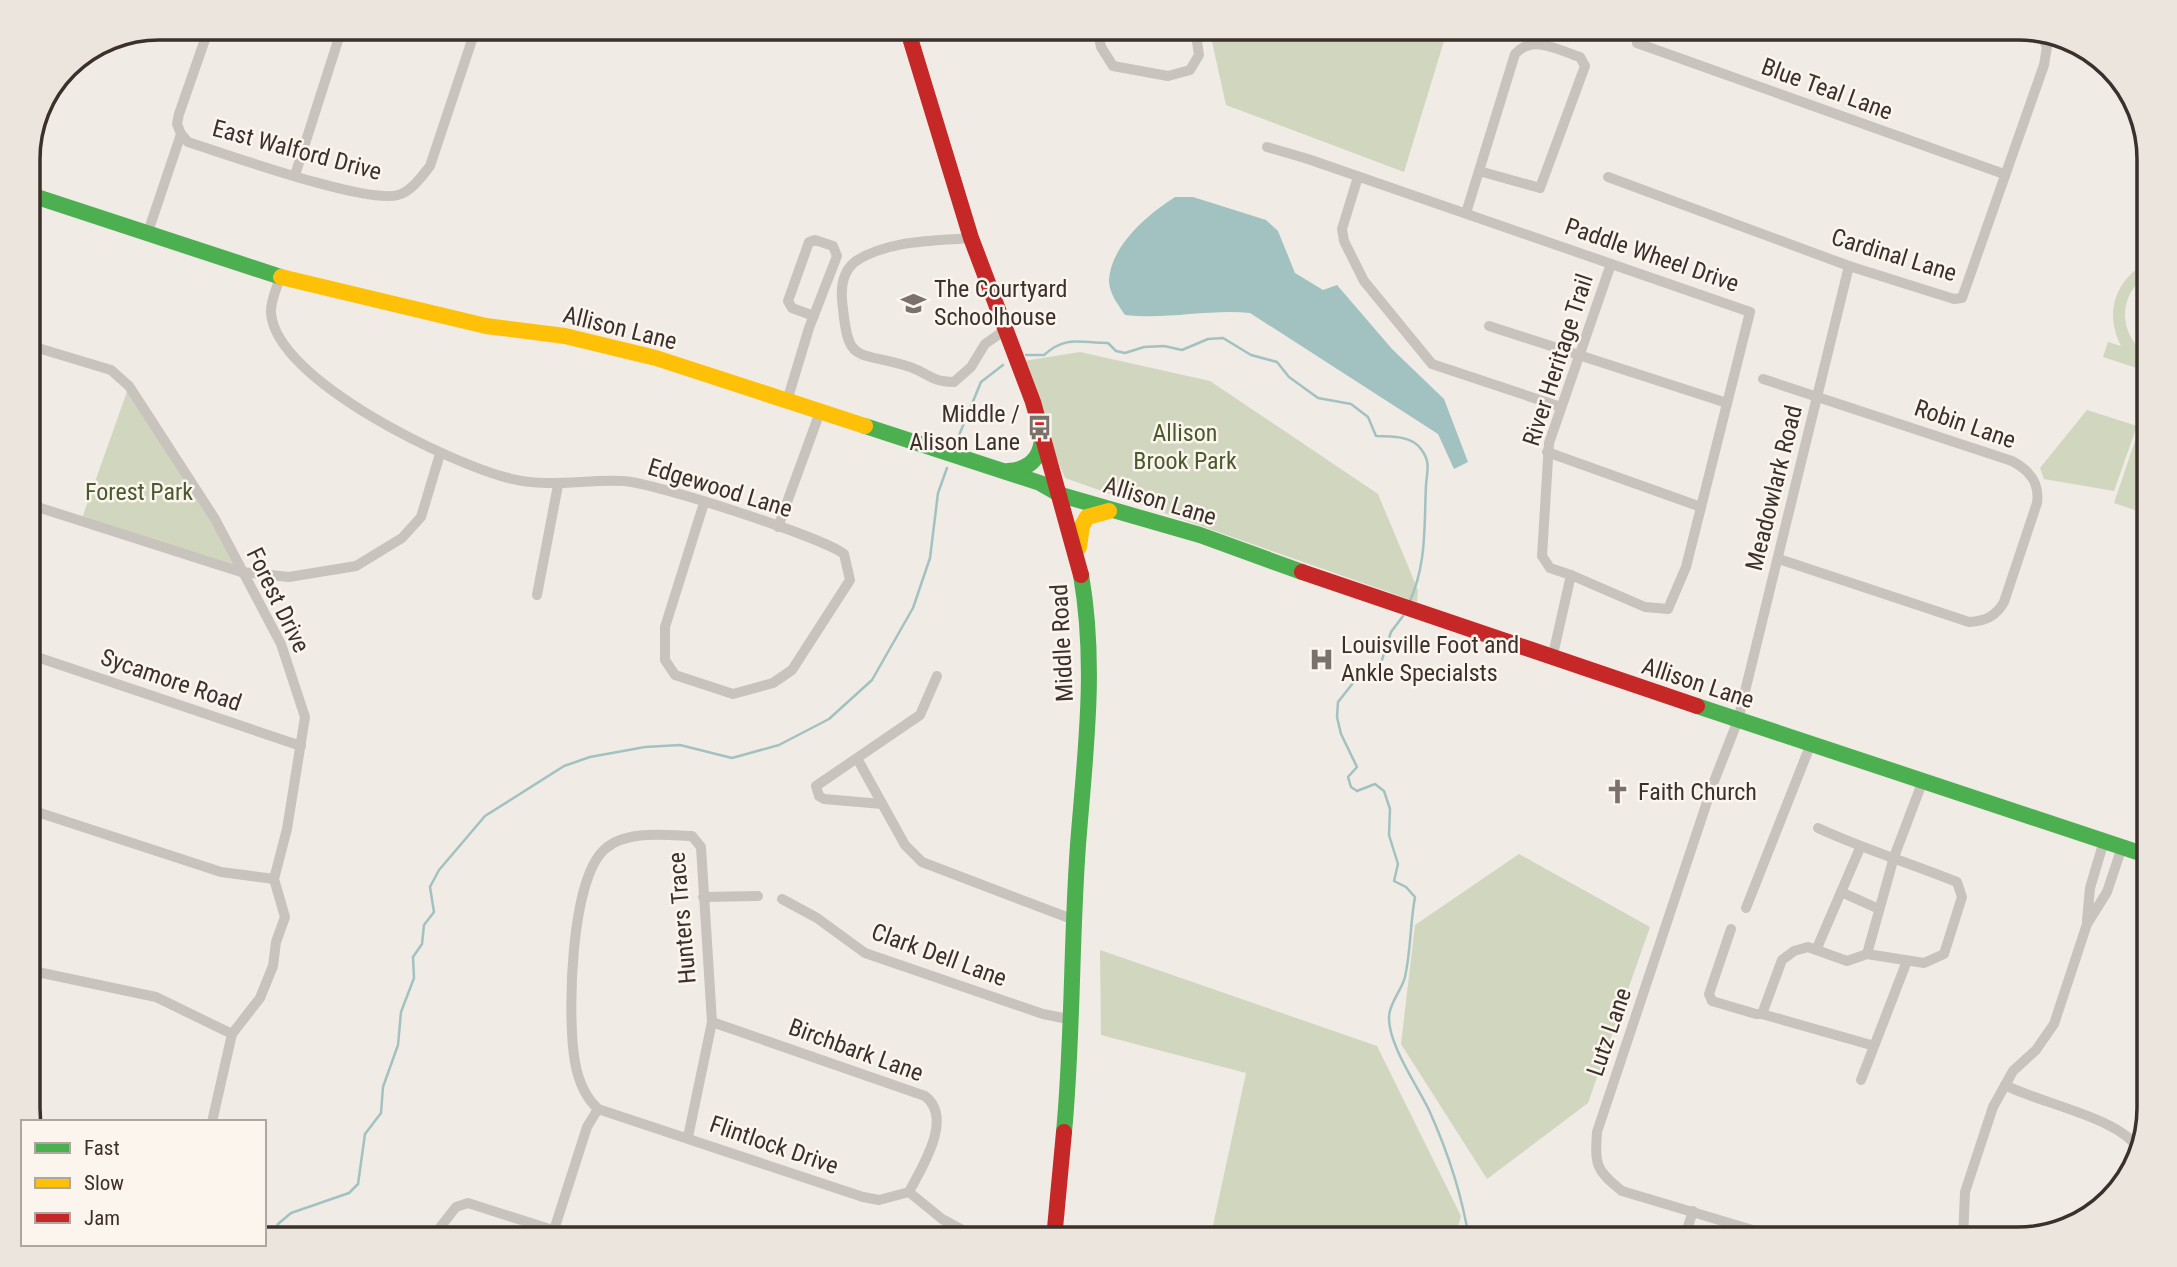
<svg xmlns="http://www.w3.org/2000/svg" width="2177" height="1267" viewBox="0 0 2177 1267" font-family="'Roboto Condensed',sans-serif">
<style>
.green{fill:#d1d6bf}
.water{fill:#a1c2c1}
.lines{fill:none;stroke-linecap:round;stroke-linejoin:round}
.stream{stroke:#a1c2c1;stroke-width:2.5}
.street{stroke:#c9c3be;stroke-width:10}
.fast{stroke:#4caf50;stroke-width:16}
.slow{stroke:#ffc107;stroke-width:16}
.jam{stroke:#c62828;stroke-width:16}
.labels{text-anchor:middle;stroke-width:5;stroke-linejoin:round;paint-order:stroke}
.street-label{font-size:24px;fill:#3b302b;stroke:#fbf5ee}
.poi-label{font-size:24px;fill:#3b302b;stroke:#fbf5ee;text-anchor:start}
.park-label{font-size:24px;fill:#4a5a2e;stroke:#fbf5ee}
.rim{fill:none;stroke:#3b302b;stroke-width:3.5}
</style>
<rect width="100%" height="100%" fill="#f0ebe5"/>
<g class="green">
<polygon points="1209,28 1448,28 1404,172 1226,105"/>
<path d="M2149,262V275C2116,293 2118,337 2149,356V372L2103,357L2108,342L2121,346C2104,313 2115,278 2149,262Z"/>
<polygon points="1080,352 1210,381 1378,494 1418,590 1417,602 1065,478 1017,362"/>
<polygon points="129,386 241,572 81,521"/>
<polygon points="2087,410 2137,426 2114,491 2044,479 2040,468"/>
<polygon points="2136,438 2149,442 2149,515 2114,503"/>
<polygon points="1519,854 1650,927 1588,1103 1487,1179 1401,1044 1415,925"/>
<polygon points="1100,950 1377,1046 1461,1216 1455,1239 1210,1239 1246,1073 1101,1035"/>
</g>
<path class="water" d="M1175,197H1193L1266,220L1278,231L1295,273L1323,290L1337,285L1392,349L1444,399L1468,462L1454,469L1438,434L1250,313C1208,309 1167,320 1125,315C1118,304 1109,294 1109,280C1111,246 1147,215 1175,197Z"/>
<g class="lines">
<g class="stream">
<path d="M1026,355H1044C1066,335 1080,343 1108,343L1116,351L1125,353L1144,347L1164,346L1182,350L1208,339L1223,338L1251,355L1277,362L1289,377L1318,398L1351,404L1368,417L1376,436C1391,436 1412,436 1421,449C1431,462 1427,471 1426,485C1424,527 1427,564 1409,603"/>
<polyline points="955,445 981,382 1003,365"/>
<path d="M1403,616L1391,632L1381,663L1353,683L1338,702L1337,717L1341,734L1357,767L1348,777L1351,787L1357,791L1375,784L1384,791L1390,809L1389,835L1398,864L1394,881L1406,887L1415,897C1410,924 1411,950 1405,977C1402,990 1389,1003 1389,1017C1388,1044 1417,1085 1429,1110C1447,1150 1462,1195 1469,1239"/>
<polyline points="270,1239 278,1224 291,1213 349,1193 358,1184 365,1134 381,1113 383,1087 398,1045 401,1012 414,978 413,957 422,944 424,925 434,912 430,887 439,870 485,816 564,766 590,757 645,747 680,745 732,758 779,745 829,719 872,680 913,608 930,558 938,493 947,468"/>
</g>
<g class="street">
<polyline points="1097,28 1101,47 1113,66 1168,76 1190,70 1199,55 1195,28"/>
<polyline points="1637,43 2004,174"/>
<path d="M181,134L188,142C226,154 365,204 398,195C412,191 422,176 430,166L476,28"/>
<polyline points="1267,147 1308,159 1750,312 1686,567 1668,609 1645,607 1571,575"/>
<polyline points="295,175 342,28"/>
<polyline points="1358,177 1342,229 1344,241 1364,281 1432,364 1561,407"/>
<polyline points="1608,177 1849,266 1954,299 1962,298 2044,65 2047,47 2042,37 2018,28"/>
<path d="M1466,213L1515,54C1533,34 1558,50 1580,57L1585,66L1540,188L1479,171"/>
<polyline points="148,232 181,134 177,124 179,114 209,28"/>
<path d="M971,238C934,241 888,240 856,261C844,270 841,285 842,299C848,368 855,349 910,367C930,374 929,381 954,382L971,367L985,344L1005,330"/>
<path d="M280,277C277,288 270,302 271,313C276,381 453,465 512,479C550,488 585,479 623,481C652,482 822,537 844,554L850,580L792,670L773,683L733,694L675,675L665,660V627L704,503"/>
<polyline points="1489,326 1727,403"/>
<polyline points="28,345 111,370 129,386 215,519 281,644 305,717 287,829 274,879 285,917 276,942 273,966 260,998 232,1034 212,1122"/>
<path d="M1763,379L2012,461C2029,470 2040,482 2037,503L2004,602C1996,616 1986,621 1969,622L1779,559"/>
<polyline points="787,401 809,328 837,256 833,246 815,240 809,242 788,301 792,308 814,316"/>
<polyline points="1547,452 1701,507"/>
<polyline points="28,504 241,572 289,577 356,566 402,538 421,517 440,454"/>
<polyline points="778,527 820,412"/>
<polyline points="537,595 558,485"/>
<polyline points="28,654 301,746"/>
<polyline points="1552,659 1571,575 1550,568 1542,556 1549,443 1611,264"/>
<polyline points="858,760 905,845 922,862 1077,921"/>
<polyline points="882,804 824,799 819,796 816,786 920,715 937,676"/>
<polyline points="28,809 221,872 274,879"/>
<polyline points="28,844 38,812"/>
<polyline points="1841,892 1879,909"/>
<polyline points="703,897 758,896"/>
<polyline points="782,899 817,918 865,953 1043,1014 1073,1020"/>
<polyline points="1746,908 1810,746"/>
<polyline points="2087,921 2090,888 2104,841"/>
<polyline points="28,927 36,954 28,980"/>
<path d="M1731,929L1709,994L1712,1001L1756,1014H1762L1782,960L1794,951L1808,947L1847,961L1867,954L1924,963L1944,954L1962,897L1957,882C1910,863 1863,849 1818,828"/>
<polyline points="1817,948 1860,848"/>
<polyline points="1867,954 1894,857 1922,783"/>
<polyline points="28,970 156,997 232,1034"/>
<polyline points="1762,1014 1871,1045"/>
<path d="M712,1022L925,1096C954,1118 922,1167 909,1192"/>
<polyline points="1861,1080 1907,961"/>
<path d="M2005,1085C2039,1103 2121,1118 2138,1149"/>
<path d="M688,1137L712,1022L701,847L692,836C665,835 626,830 605,849C570,879 567,1018 575,1062C578,1079 585,1097 598,1109L863,1197L879,1200L909,1192L942,1219L979,1239"/>
<polyline points="554,1230 587,1127 598,1109"/>
<polyline points="431,1239 456,1207 468,1203 581,1239"/>
<polyline points="1684,1239 1693,1211"/>
<path d="M1783,1239L1622,1191C1595,1170 1595,1164 1597,1132L1713,784L1738,720L1849,266"/>
<polyline points="1963,1239 1965,1192 1993,1107 2013,1071 2036,1050 2054,1024 2087,924 2107,892 2122,847"/>
</g>
<g class="fast">
<polyline points="28,194 281,277"/>
<polyline points="865,426 1040,483 1061,495 1200,535 1302,572"/>
<path d="M1008,471C1028,470 1041,459 1042,438"/>
<polyline points="1697,706 2149,856"/>
<path d="M1064,1132C1073,1037 1071,941 1078,845C1085,754 1097,666 1081,575"/>
</g>
<g class="slow">
<polyline points="281,277 486,326 565,336 656,358 865,426"/>
<polyline points="1079,547 1082,526 1087,517 1109,511"/>
</g>
<g class="jam">
<polyline points="907,28 971,238 1033,402 1081,575"/>
<polyline points="1302,572 1697,706"/>
<polyline points="1054,1239 1064,1132"/>
</g>
</g>
<defs>
<symbol id="school-bare" viewBox="-9 -9 18 18"><path d="M0-5L7-2L0 1L-7-2ZM-4 1L0 2.5L4 1V4Q0 6-4 4Z" fill="#7a716c" stroke="#fbf5ee" stroke-width="2.5" paint-order="stroke"/></symbol>
<symbol id="bus-bare" viewBox="-9 -9 18 18"><path d="M-5-6H5V4H4V6H2V4H-2V6H-4V4H-5ZM-3.5-4V0h7V-4ZM-3.5 1.2v1.5H-2V1.2ZM2 1.2v1.5H3.5V1.2Z" fill="#7a716c" stroke="#fbf5ee" stroke-width="2.5" paint-order="stroke"/></symbol>
<symbol id="hospital-bare" viewBox="-9 -9 18 18"><path d="M-5-5h3v3.5h4V-5h3V5h-3V1.5h-4V5h-3Z" fill="#7a716c" stroke="#fbf5ee" stroke-width="2.5" paint-order="stroke"/></symbol>
<symbol id="church-bare" viewBox="-9 -9 18 18"><path d="M-1.2-6h2.4v3.5h3.3v2.4h-3.3V6h-2.4V-.1h-3.3v-2.4h3.3Z" fill="#7a716c" stroke="#fbf5ee" stroke-width="2.5" paint-order="stroke"/></symbol>
</defs>
<g fill-rule="evenodd">
<use href="#school-bare" x="896" y="286" width="35" height="35"/>
<use href="#bus-bare" x="1022" y="410" width="35" height="35"/>
<use href="#hospital-bare" x="1304" y="642" width="35" height="35"/>
<use href="#church-bare" x="1600" y="774" width="35" height="35"/>
</g>
<g class="labels">
<g class="street-label">
<text transform="translate(1827 89) rotate(20)" y="8">Blue Teal Lane</text>
<text transform="translate(297 150) rotate(15)" y="8">East Walford Drive</text>
<text transform="translate(1652 255) rotate(19)" y="8">Paddle Wheel Drive</text>
<text transform="translate(1894 255) rotate(17)" y="8">Cardinal Lane</text>
<text transform="translate(620 328) rotate(14)" y="8">Allison Lane</text>
<text transform="translate(1558 360) rotate(-72)" y="8">River Heritage Trail</text>
<text transform="translate(1965 424) rotate(19)" y="8">Robin Lane</text>
<text transform="translate(720 488) rotate(17)" y="8">Edgewood Lane</text>
<text transform="translate(1774 488) rotate(-76)" y="8">Meadowlark Road</text>
<text transform="translate(1160 501) rotate(17)" y="8">Allison Lane</text>
<text transform="translate(278 600) rotate(64)" y="8">Forest Drive</text>
<text transform="translate(1062 643) rotate(-93)" y="8">Middle Road</text>
<text transform="translate(171 680) rotate(19)" y="8">Sycamore Road</text>
<text transform="translate(1698 683) rotate(18)" y="8">Allison Lane</text>
<text transform="translate(682 918) rotate(-95)" y="8">Hunters Trace</text>
<text transform="translate(939 955) rotate(20)" y="8">Clark Dell Lane</text>
<text transform="translate(1609 1032) rotate(-71)" y="8">Lutz Lane</text>
<text transform="translate(856 1050) rotate(20)" y="8">Birchbark Lane</text>
<text transform="translate(774 1145) rotate(19)" y="8">Flintlock Drive</text>
</g>
<g class="poi-label">
<text x="934" y="297">The Courtyard<tspan x="934" dy="28">Schoolhouse</tspan></text>
<text x="1020" y="422" text-anchor="end">Middle /<tspan x="1020" dy="28">Alison Lane</tspan></text>
<text x="1341" y="653">Louisville Foot and<tspan x="1341" dy="28">Ankle Specialsts</tspan></text>
<text x="1638" y="800">Faith Church</text>
</g>
<g class="park-label">
<text x="1185" y="441">Allison<tspan x="1185" dy="28">Brook Park</tspan></text>
<text x="139" y="500">Forest Park</text>
</g>
</g>
<path d="M0 0H2177V1267H0ZM159 40H2018A119 119 0 0 1 2137 159V1108A119 119 0 0 1 2018 1227H159A119 119 0 0 1 40 1108V159A119 119 0 0 1 159 40Z" fill="#ece5de" fill-rule="evenodd"/>
<path class="rim" d="M159 40H2018A119 119 0 0 1 2137 159V1108A119 119 0 0 1 2018 1227H159A119 119 0 0 1 40 1108V159A119 119 0 0 1 159 40Z"/>
<rect x="21" y="1120" width="245" height="126" fill="#fbf5ee" stroke="#aea6a0" stroke-width="2"/>
<rect x="35" y="1143" width="35" height="10" fill="#4caf50" stroke="#aea6a0" stroke-width="2"/>
<text x="84" y="1155" font-size="21" fill="#3b302b">Fast</text>
<rect x="35" y="1178" width="35" height="10" fill="#ffc107" stroke="#aea6a0" stroke-width="2"/>
<text x="84" y="1190" font-size="21" fill="#3b302b">Slow</text>
<rect x="35" y="1213" width="35" height="10" fill="#c62828" stroke="#aea6a0" stroke-width="2"/>
<text x="84" y="1225" font-size="21" fill="#3b302b">Jam</text>
</svg>
